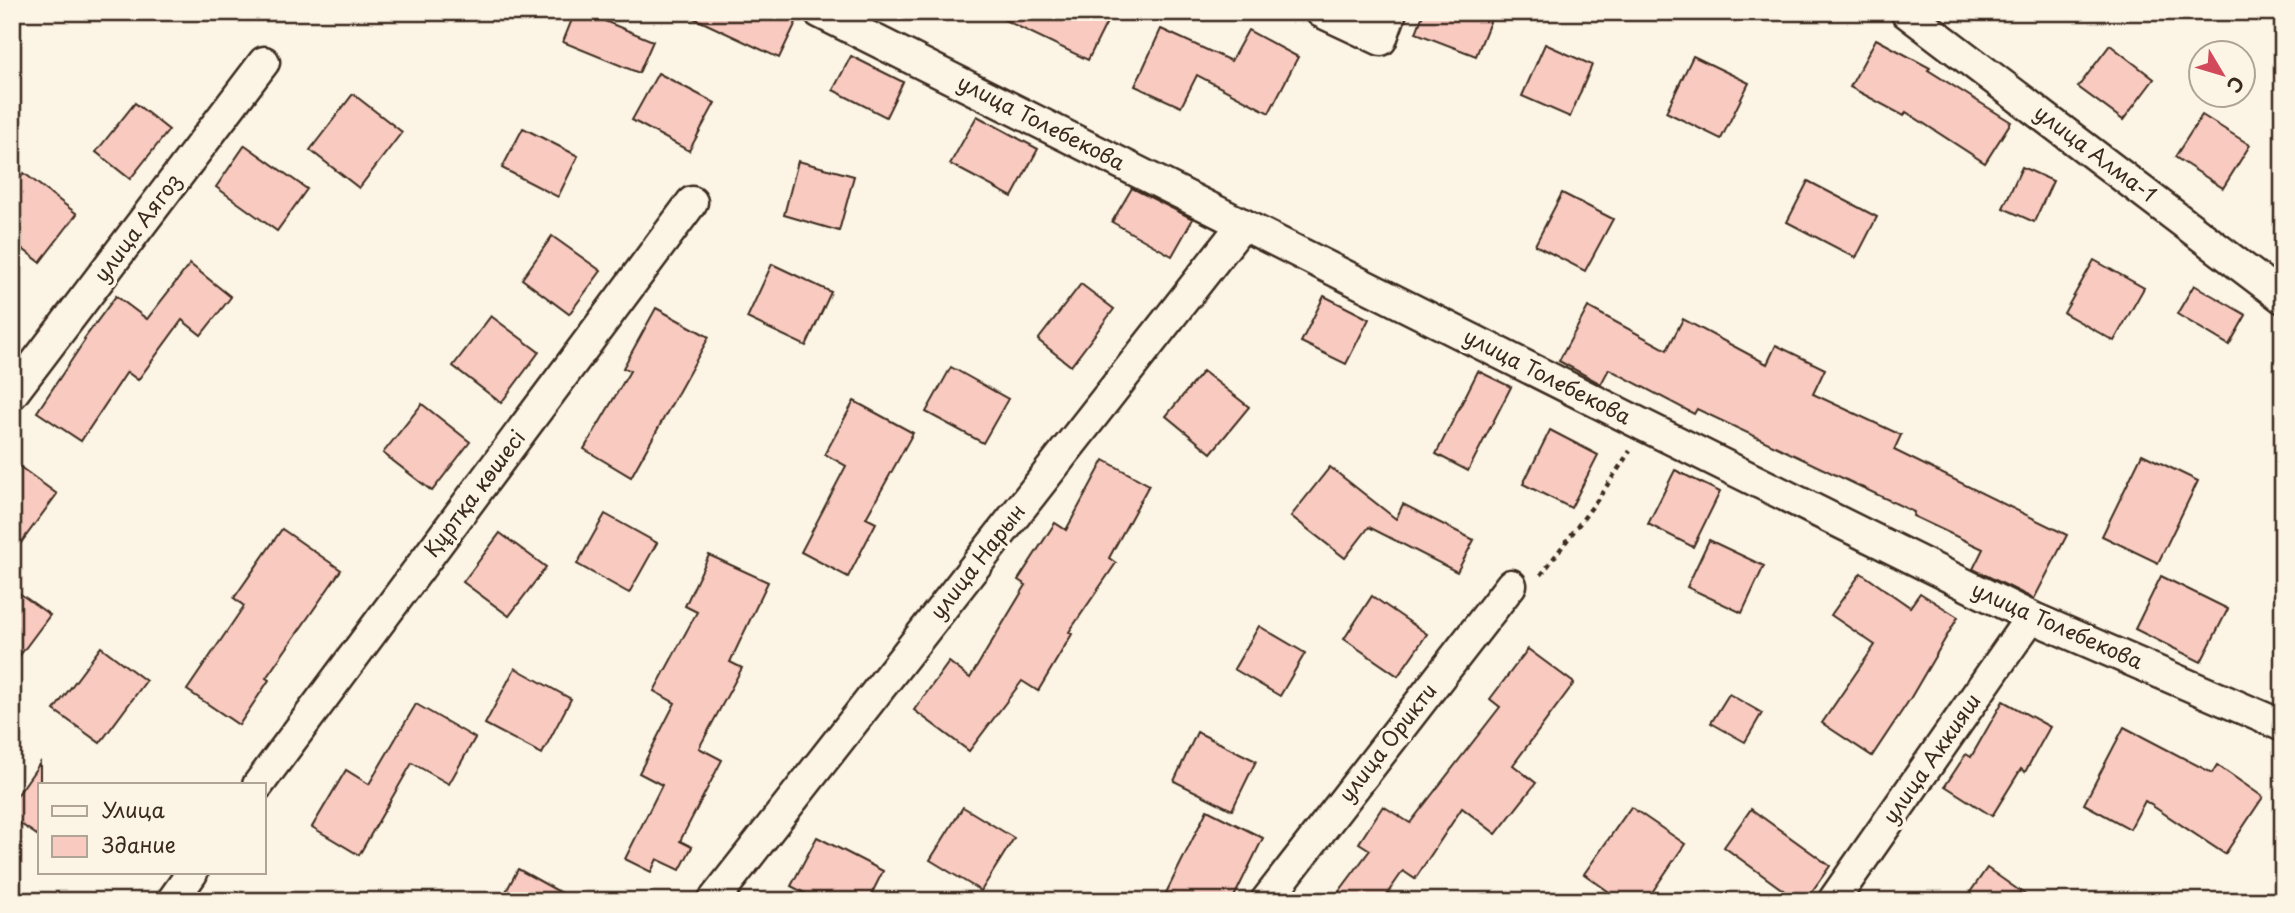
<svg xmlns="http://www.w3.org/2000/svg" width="2295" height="913" viewBox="0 0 2295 913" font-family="'Playpen Sans',sans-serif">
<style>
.building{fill:#f9cac0;stroke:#3b2a1e;stroke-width:2}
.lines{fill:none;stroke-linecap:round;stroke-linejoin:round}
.street-casing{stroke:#3b2a1e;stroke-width:35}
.path{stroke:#3b2a1e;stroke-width:4.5;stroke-dasharray:5 5;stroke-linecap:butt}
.street{stroke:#fcf5e5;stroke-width:30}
.labels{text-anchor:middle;stroke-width:7;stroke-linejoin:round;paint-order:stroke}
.street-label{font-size:21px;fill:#3b2a1e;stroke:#fcf5e5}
</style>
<rect width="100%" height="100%" fill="#fcf5e5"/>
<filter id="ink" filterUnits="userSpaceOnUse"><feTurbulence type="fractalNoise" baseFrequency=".0143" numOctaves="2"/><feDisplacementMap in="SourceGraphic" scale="14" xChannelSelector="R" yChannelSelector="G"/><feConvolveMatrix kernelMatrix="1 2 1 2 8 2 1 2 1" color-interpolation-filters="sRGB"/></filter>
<g filter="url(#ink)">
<g class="building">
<polygon points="575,12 583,12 653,41 639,73 563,42"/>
<polygon points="681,12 801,12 779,58"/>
<polygon points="988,12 1112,12 1088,60"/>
<polygon points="1424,12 1494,12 1476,56 1416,33"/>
<polygon points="1161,29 1231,61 1248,30 1298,57 1269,113 1197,75 1181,107 1135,86"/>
<polygon points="1876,39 1930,68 1928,70 2011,122 1985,163 1906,112 1904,116 1850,87"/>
<polygon points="1545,44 1592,65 1570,117 1522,96"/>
<polygon points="2110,45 2154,79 2123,120 2078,87"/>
<polygon points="851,56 903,82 886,117 833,90"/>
<polygon points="1693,56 1749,83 1721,139 1666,112"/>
<polygon points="658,73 715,103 689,151 632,120"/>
<polygon points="353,94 402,132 359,188 310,150"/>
<polygon points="135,103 169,130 130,179 96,152"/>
<polygon points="2202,115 2250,145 2223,188 2175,157"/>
<polygon points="977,116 1038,149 1012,197 950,164"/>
<polygon points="523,128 578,156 558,197 502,168"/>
<polygon points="245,145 307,189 277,231 216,187"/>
<polygon points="798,161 854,176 839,231 784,215"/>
<polygon points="2022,167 2053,181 2034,222 2003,208"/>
<polygon points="24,173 77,214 40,262 12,241 12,189"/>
<polygon points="1808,181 1877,217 1856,258 1787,222"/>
<polygon points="1132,188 1193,219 1172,256 1112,222"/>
<polygon points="1562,193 1613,219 1585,271 1535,245"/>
<polygon points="552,236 601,271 569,314 522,279"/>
<polygon points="2094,260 2144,288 2114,341 2064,313"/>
<polygon points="190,264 231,297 201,335 182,320 138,380 127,372 81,441 37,412 85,340 84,339 116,296 147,319"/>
<polygon points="772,264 831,292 806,346 747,318"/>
<polygon points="1081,284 1114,309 1071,366 1038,340"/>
<polygon points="2194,285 2246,315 2229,345 2177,314"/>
<polygon points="1324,296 1369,319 1346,364 1301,342"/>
<polygon points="1588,307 1667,350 1683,319 1767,364 1776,345 1825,369 1813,394 1901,435 1894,450 2067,535 2034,599 1973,569 1983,549 1913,516 1914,512 1697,409 1694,414 1609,369 1601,384 1559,361"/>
<polygon points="656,308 709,337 631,477 584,449 630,371 623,368"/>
<polygon points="491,316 539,352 501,403 453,366"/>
<polygon points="951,367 1008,399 983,443 926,412"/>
<polygon points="1203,371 1249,407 1211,453 1166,416"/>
<polygon points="1478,371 1511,387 1468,471 1436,454"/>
<polygon points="854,401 913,433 866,518 876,523 848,577 801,552 846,466 825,454"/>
<polygon points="422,404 470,442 432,491 383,453"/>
<polygon points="1550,430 1598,455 1571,508 1523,484"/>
<polygon points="2142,454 2198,481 2158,563 2102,536"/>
<polygon points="1104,460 1149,485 1109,558 1116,563 1069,632 1072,634 1038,691 1022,681 969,751 914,710 949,662 970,678 1026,585 1018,580 1055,523 1066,530"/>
<polygon points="12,461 57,494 12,555"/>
<polygon points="1330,467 1396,519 1403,504 1474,540 1457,572 1369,527 1345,558 1291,516"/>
<polygon points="1675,470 1720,492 1693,547 1648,524"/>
<polygon points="605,514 657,543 629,593 577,564"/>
<polygon points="282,529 341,570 266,678 269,680 239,725 187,690 244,606 234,598"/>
<polygon points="500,533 546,567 509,616 463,582"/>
<polygon points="1709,540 1764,566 1742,613 1687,587"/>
<polygon points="709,555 768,582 730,662 742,668 699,748 722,760 680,841 692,847 680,870 657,859 651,872 625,859 662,785 639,773 675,703 654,691 697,612 685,606"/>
<polygon points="1861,573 1910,607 1920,593 1958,617 1910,699 1872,756 1822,723 1875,645 1831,615"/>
<polygon points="2161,576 2228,609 2201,662 2135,629"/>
<polygon points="12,588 50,615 12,666"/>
<polygon points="1372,596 1427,634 1398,676 1344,639"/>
<polygon points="1259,626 1305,653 1280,696 1234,669"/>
<polygon points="101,647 146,681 100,743 54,710"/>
<polygon points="1528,649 1574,683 1513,765 1536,783 1496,834 1462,808 1415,879 1403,871 1382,901 1332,901 1370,850 1359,843 1383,806 1410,823 1500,707 1490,699"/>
<polygon points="515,668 571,699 542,754 485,724"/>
<polygon points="1729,694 1762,713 1745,742 1711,723"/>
<polygon points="2003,701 2050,727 2025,772 2021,769 1992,816 1945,786 1966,754 1971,757"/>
<polygon points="416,704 475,738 449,784 412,763 359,855 312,827 346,770 369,784"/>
<polygon points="2124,727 2212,773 2217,765 2263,797 2225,854 2145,801 2130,829 2084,804"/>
<polygon points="1197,732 1256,761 1232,810 1174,781"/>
<polygon points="40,763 40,837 12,818 12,803"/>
<polygon points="963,807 1014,838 981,891 930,860"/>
<polygon points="1631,807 1685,844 1646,901 1622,901 1584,874"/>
<polygon points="1751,809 1830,866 1805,901 1798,901 1724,847"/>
<polygon points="1207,810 1263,838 1232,901 1162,901"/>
<polygon points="817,837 883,871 868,901 820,901 791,886"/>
<polygon points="1987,868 2034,901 1964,901"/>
<polygon points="518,869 576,901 501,901"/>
</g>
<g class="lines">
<defs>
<g id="street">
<polyline points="819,12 1645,426 2031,617 2283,726"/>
<polyline points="1321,12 1381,40 1391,12"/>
<polyline points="1906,12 2283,298"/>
<polyline points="12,394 264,62"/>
<polyline points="258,785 692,202"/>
<polyline points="172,901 192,873"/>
<polyline points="713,901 1243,224"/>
<polyline points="1266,901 1511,585"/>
<polyline points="1833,901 2031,617"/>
</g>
</defs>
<use href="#street" class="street-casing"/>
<polyline class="path" points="1541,575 1598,499 1630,451"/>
<use href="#street" class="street"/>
</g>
</g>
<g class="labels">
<g class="street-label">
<text transform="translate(1041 123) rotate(27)" y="7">улица Толебекова</text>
<text transform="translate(2095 154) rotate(37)" y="7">улица Алма-1</text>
<text transform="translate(138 228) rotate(-53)" y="7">улица Аягоз</text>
<text transform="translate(1547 377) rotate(27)" y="7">улица Толебекова</text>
<text transform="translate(475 494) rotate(-53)" y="7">Құртқа көшесі</text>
<text transform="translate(978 562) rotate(-52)" y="7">улица Нарын</text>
<text transform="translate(2057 626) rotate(24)" y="7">улица Толебекова</text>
<text transform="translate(1388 743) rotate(-52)" y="7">улица Орикти</text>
<text transform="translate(1932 759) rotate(-55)" y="7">улица Аккияш</text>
</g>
</g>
<rect width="2295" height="913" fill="none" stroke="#fcf5e5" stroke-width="42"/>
<rect x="21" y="21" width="2253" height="871" fill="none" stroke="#3b2a1e" stroke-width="2.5" filter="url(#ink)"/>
<rect x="38" y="783" width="228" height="91" fill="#fcf5e5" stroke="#afa495" stroke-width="2"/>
<rect x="52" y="806" width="35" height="10" fill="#fcf5e5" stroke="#afa495" stroke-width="2"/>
<text x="102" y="818" font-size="21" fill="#3b2a1e">Улица</text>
<rect x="52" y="836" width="35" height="21" fill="#f9cac0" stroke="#afa495" stroke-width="2"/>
<text x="102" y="853" font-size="21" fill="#3b2a1e">Здание</text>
<g transform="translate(2222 74) rotate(128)"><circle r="33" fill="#fcf5e5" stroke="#afa495" stroke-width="2"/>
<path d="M0-5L12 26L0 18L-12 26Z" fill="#d1495b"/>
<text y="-10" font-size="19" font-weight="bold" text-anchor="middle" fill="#3b2a1e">С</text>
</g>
</svg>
